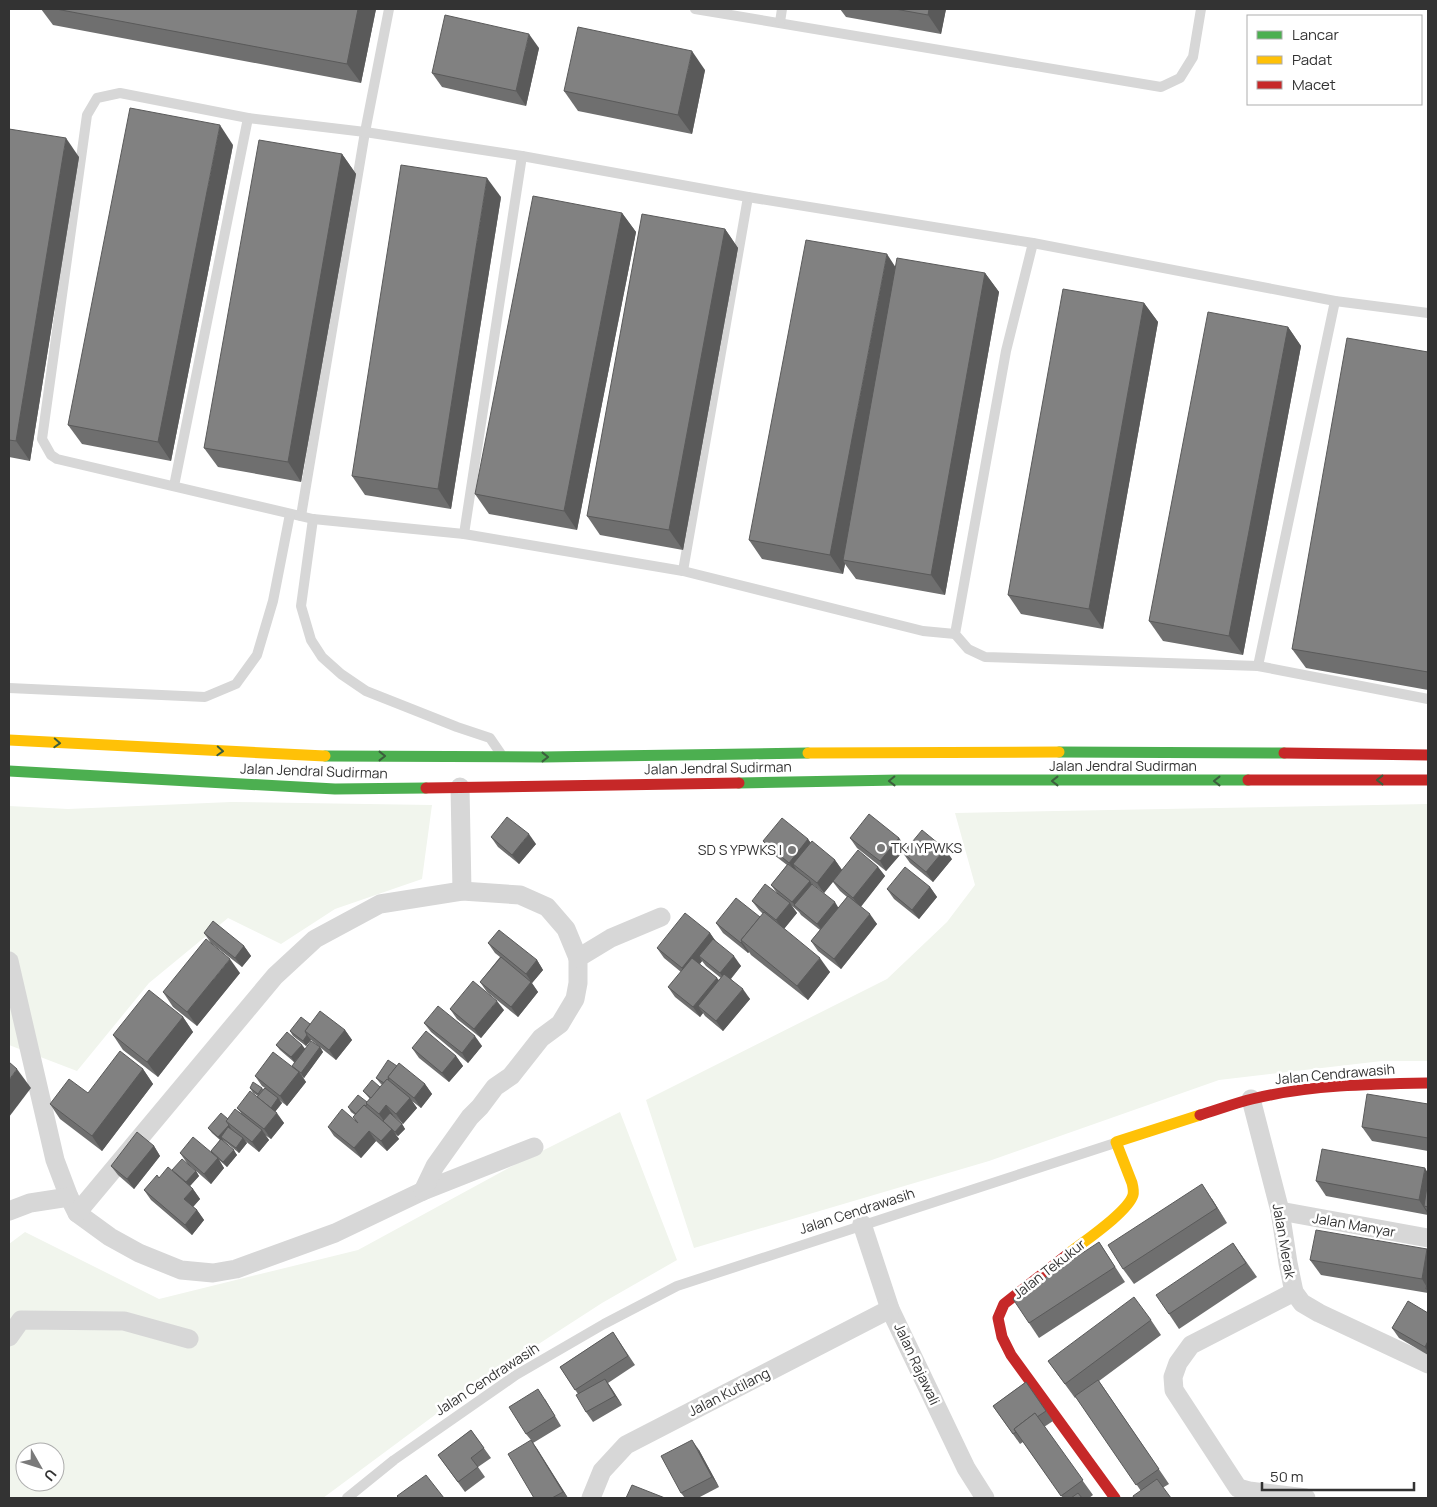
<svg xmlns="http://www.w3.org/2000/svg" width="1437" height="1507" viewBox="0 0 1437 1507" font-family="Manrope,sans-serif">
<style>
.green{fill:#f1f5ed;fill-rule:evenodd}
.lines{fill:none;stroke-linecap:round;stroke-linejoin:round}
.lane{stroke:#d7d7d7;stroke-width:10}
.street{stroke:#d7d7d7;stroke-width:19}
.fast{stroke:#4caf50;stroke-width:11}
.slow{stroke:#ffc107;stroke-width:11}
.jam{stroke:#c62828;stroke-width:11}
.wall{fill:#6f6f6f;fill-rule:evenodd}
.shaded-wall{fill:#5a5a5a}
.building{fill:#818181;stroke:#5a5a5a}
.oneway{stroke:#3c5e3d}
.poi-dot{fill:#7a7a7a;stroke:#fff;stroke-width:2}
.labels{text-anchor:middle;stroke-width:5;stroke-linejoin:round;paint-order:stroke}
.street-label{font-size:14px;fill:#333;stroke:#fff}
.poi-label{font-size:14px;fill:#333;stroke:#fff;text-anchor:start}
</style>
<rect width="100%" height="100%" fill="#fff"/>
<g class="green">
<polygon points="231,802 432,805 422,879 335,909 281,944 228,918 149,983 77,1071 9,1045 9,806 68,809"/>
<polygon points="1428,804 1428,1061 1382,1061 1219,1080 989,1161 694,1248 646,1100 887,979 947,922 975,885 955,813"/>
<path d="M620,1112L677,1260L602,1303L478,1383L323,1498H9V1244L25,1232L159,1299L358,1250L516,1164ZM25,1452H55V1482H25Z"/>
</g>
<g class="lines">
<g class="lane">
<polyline points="695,9 1161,87 1180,78 1193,57 1201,9"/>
<polyline points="780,22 782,9"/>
<polyline points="1033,243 1006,351 955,634 968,649 985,657 1258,666 1428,699"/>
<polyline points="174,486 248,118"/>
<polyline points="301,516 365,132 389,9"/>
<polyline points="313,519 301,606 311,640 322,657 341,674 366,691 457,727 490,738 501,754"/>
<polyline points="464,534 522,156"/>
<polyline points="683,571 748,197"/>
<polyline points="955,634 923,631 683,571 464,534 313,519 57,459 51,455 42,439 87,115 97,98 120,93 248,118 365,132 522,156 748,197 1033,243 1335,301 1428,313"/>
<polyline points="1258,666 1335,301"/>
<polyline points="9,688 205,697 236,684 257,655 273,601 290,514"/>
<polyline points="347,1498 394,1460 516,1375 604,1324 677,1286 1115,1143"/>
</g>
<g class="street">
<polyline points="460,787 462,891"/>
<polyline points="9,961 55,1160 69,1197 77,1213 110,1237 139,1253 181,1270 213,1273 236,1269 335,1233 423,1191 534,1147"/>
<polyline points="1251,1099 1280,1211 1288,1263 1294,1292 1302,1303 1319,1313 1428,1364"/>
<polyline points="423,1191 435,1166 470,1117 480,1107 495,1087 511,1076 541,1038 560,1024 575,999 578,983 578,958 611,938 661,917"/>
<polyline points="9,1211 30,1203 69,1197"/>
<polyline points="1280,1211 1428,1238"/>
<polyline points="77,1213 275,976 315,939 380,904 462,891 520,895 547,907 566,929 578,958"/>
<polyline points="862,1224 890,1309 966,1468 985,1498"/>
<polyline points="1294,1292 1191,1345 1178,1363 1173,1377 1174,1390 1238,1488 1249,1491 1306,1498"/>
<polyline points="9,1337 21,1320 124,1321 189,1339"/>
<polyline points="591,1498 602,1471 626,1445 890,1309"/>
</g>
<g class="fast">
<polyline points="1059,752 1284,753"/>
<polyline points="325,756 543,757 808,753"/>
<polyline points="9,771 335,789 426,788"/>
<polyline points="739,783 899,780 1248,780"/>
</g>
<g class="slow">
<polyline points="9,740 325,756"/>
<polyline points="808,753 1059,752"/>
<path d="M1068,1254C1083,1242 1128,1212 1133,1195C1134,1191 1133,1187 1132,1183L1116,1142L1200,1115"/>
</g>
<g class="jam">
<polyline points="1284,753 1428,755"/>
<polyline points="1248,780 1428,780"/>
<polyline points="426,788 739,783"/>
<path d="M1200,1115C1217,1110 1235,1103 1252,1099C1309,1085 1369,1084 1428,1083"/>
<polyline points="1068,1254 1004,1304 998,1318 1002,1337 1011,1355 1115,1498"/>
</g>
</g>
<g class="wall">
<polygon points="41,9 376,9 361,83 53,25"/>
<polygon points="840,9 946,9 941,34 846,17"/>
<polygon points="539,48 526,106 442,87 432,73"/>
<polygon points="705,70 692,134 578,111 564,91"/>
<polygon points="9,129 79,157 30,461 9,457"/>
<polygon points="233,145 171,461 82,444 68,425"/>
<polygon points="342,154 356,174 301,482 218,467 204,448"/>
<polygon points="501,197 451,509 365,495 352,476"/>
<polygon points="622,213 636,232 577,530 489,514 475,494"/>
<polygon points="725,229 738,248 683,550 600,535 587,516"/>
<polygon points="985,273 999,292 945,595 856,579 845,564 843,574 762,559 749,540"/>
<polygon points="1144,303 1158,322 1103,629 1021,614 1008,595"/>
<polygon points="1288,327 1301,346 1243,655 1163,641 1149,621"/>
<polygon points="1428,352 1428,690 1306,668 1292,649"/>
<polygon points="491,837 536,844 519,864 498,847"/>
<polygon points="850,838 899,838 906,848 886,871 857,848"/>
<path d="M808,839L810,842L835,860L842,870L878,867L885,876L860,907L877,924L841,969L818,951L811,941L820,930L801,915L799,912L791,905L797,913L784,929L830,972L808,1000L751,955L749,952L748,953L723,933L716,923L760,917L763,914L759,910L752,901L777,893L771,885L787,865L769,851L763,841ZM833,882L840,891L847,897L838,908L811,883L824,893Z"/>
<polygon points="903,853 952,859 933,882 910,863"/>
<polygon points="930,887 937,897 919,919 894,899 887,889"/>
<polygon points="204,933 244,946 251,956 242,967 211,943"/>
<path d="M710,933L716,942L741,966L731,979L750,999L723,1031L705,1016L703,1013L700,1017L675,997L668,987L681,972L664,958L657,948ZM702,961L706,966L721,978L719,980L700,964Z"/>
<polygon points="488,943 537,960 543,970 532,983 538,992 518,1017 487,992 480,982 500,957 495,953"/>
<polygon points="240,973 197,1026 173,1007 163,992"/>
<polygon points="450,1009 504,1010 481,1038 457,1019"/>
<polygon points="183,1017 193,1032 158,1077 123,1050 113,1035"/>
<polygon points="424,1023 482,1046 468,1063 431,1032"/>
<polygon points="345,1030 352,1040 336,1060 311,1040 306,1046 293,1036 290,1031"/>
<polygon points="276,1045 302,1045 305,1049 320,1047 323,1052 304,1078 302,1076 306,1082 287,1106 278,1099 282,1103 275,1112 284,1123 271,1139 265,1135 269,1140 259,1152 244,1140 247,1143 239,1153 223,1140 237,1155 227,1167 219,1160 224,1168 211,1184 187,1163 180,1153 212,1154 211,1151 220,1140 212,1133 208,1128 228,1119 241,1113 237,1108 257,1097 258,1096 253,1093 250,1088 262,1088 263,1089 265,1088 262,1086 255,1076 293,1067 294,1062 280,1050"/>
<polygon points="412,1048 456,1056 463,1066 449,1082 419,1058"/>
<polygon points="397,1066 425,1084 432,1094 421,1108 412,1101 417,1108 403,1124 395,1117 402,1124 405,1129 398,1136 395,1134 399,1139 387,1151 376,1141 361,1158 334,1136 328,1127 355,1121 355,1115 351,1112 348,1107 367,1102 370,1099 363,1091 380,1087 382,1085 380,1083 376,1078"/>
<polygon points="143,1069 153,1084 102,1151 60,1119 50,1104 88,1093"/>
<polygon points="1428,1104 1428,1151 1372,1141 1362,1127"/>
<polygon points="154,1146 160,1156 134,1189 118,1175 111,1166"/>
<polygon points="196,1171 199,1176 190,1186 193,1189 200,1199 193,1207 197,1210 204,1220 192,1235 151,1200 144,1190 159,1178 173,1172"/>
<polygon points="1428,1173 1428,1215 1326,1196 1316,1181"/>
<polygon points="1212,1199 1227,1223 1134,1284 1123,1269"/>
<polygon points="1099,1242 1125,1282 1039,1338 1029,1323"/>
<polygon points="1233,1243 1257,1277 1179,1329 1169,1314"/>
<polygon points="1427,1249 1428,1251 1428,1293 1321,1275 1310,1260"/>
<polygon points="1428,1313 1428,1355 1399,1338 1392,1328"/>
<polygon points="1151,1320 1161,1335 1099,1381 1169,1484 1164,1487 1141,1491 1076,1397 1075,1398 1048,1361"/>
<polygon points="613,1332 635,1365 608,1383 622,1405 593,1422 586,1412 578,1394 560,1367"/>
<polygon points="1026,1382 1053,1421 1044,1427 1093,1495 1089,1498 1063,1498 1023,1442 1020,1444 993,1406"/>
<polygon points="545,1399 561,1426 533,1443 568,1498 534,1498 531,1440 526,1434"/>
<polygon points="471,1430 491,1458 478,1467 485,1477 465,1492 438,1455"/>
<polygon points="699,1450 719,1487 698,1498 685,1498 681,1493"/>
</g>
<g class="shaded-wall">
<polygon points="358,9 376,9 361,83 347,64"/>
<polygon points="929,9 946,9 941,34 928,15"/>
<polygon points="529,34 539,48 526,106 516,91"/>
<polygon points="692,51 705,70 692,134 678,115"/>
<polygon points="220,125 233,145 171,461 158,442"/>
<polygon points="66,138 79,157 30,461 16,441"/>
<polygon points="342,154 356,174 301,482 288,462"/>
<polygon points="487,178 501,197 451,509 438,489"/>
<polygon points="622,213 636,232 577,530 564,511"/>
<polygon points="725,229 738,248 683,550 669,530"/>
<polygon points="887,254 900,274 843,560 845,564 843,574 830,555"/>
<polygon points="985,273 999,292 945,595 931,575"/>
<polygon points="1144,303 1158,322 1103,629 1089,609"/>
<polygon points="1288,327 1301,346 1243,655 1229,636"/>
<polygon points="529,834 536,844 519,864 512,855"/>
<polygon points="899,838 906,848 886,871 880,861"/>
<polygon points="808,839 815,849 793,864 797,871 796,872 789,863"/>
<polygon points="945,849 952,859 933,882 926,872"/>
<polygon points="835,860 842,870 824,893 817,883"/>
<polygon points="878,867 885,876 860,908 853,898"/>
<polygon points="810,881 816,891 795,905 792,902"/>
<polygon points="930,887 937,897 919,919 912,910"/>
<polygon points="835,902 841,912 824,933 817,924"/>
<polygon points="790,903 797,913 783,930 776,920"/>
<polygon points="870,914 877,924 841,969 834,959"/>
<polygon points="710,933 717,943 699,956 702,961 688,978 682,968"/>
<polygon points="742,942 749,952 748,953 741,943"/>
<polygon points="244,946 251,956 242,967 235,958"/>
<polygon points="734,956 741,966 727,983 720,973"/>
<polygon points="820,958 830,972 808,1000 797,986"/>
<polygon points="230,959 240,973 197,1026 187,1012"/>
<polygon points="537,960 543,970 532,983 526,974"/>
<polygon points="717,978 724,988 698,1006 703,1013 700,1017 693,1007"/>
<polygon points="531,982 538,992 518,1017 511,1007"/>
<polygon points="743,989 750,999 723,1031 716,1021"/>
<polygon points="497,1001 504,1010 481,1038 474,1029"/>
<polygon points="183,1017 193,1032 158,1077 147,1062"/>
<polygon points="345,1030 352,1040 336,1060 329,1050"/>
<polygon points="307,1035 311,1040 306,1046 303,1041"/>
<polygon points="475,1036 482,1046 468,1063 462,1053"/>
<polygon points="302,1045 306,1050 294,1062 291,1057"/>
<polygon points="320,1047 323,1052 304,1078 301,1073"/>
<polygon points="456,1056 463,1066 449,1082 442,1073"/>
<polygon points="17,1069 31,1088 9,1117 9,1080"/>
<polygon points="143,1069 153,1084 102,1151 92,1136"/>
<polygon points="299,1072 306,1082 287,1106 280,1096"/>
<polygon points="425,1084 432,1094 421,1108 414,1098"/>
<polygon points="278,1098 282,1103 274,1113 271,1108"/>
<polygon points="410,1098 417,1108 403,1124 396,1114"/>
<polygon points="386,1105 393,1115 386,1124 379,1114"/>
<polygon points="277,1113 284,1123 271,1139 264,1129"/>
<polygon points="402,1124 405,1129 398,1136 395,1132"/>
<polygon points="229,1125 232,1130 221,1137 223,1140 222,1142 218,1137"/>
<polygon points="392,1129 399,1139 387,1151 381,1141"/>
<polygon points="262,1130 269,1140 259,1152 252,1142"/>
<polygon points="369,1131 376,1141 361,1158 354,1148"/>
<polygon points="243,1138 247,1143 239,1153 236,1148"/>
<polygon points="154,1146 160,1156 134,1189 127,1179"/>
<polygon points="234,1150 237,1155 227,1167 223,1162"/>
<polygon points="218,1158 224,1168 211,1184 204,1174"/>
<polygon points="1425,1168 1428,1173 1428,1207 1424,1206 1428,1212 1428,1214 1419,1200"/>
<polygon points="196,1171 199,1176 189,1187 186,1182"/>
<polygon points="1202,1184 1212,1199 1227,1223 1217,1208"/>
<polygon points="193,1189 200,1199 191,1209 184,1199"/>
<polygon points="197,1210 204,1220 192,1235 185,1225"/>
<polygon points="1427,1249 1428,1251 1428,1289 1422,1279"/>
<polygon points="1428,1341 1428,1352 1425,1347"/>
<polygon points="605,1379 612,1389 622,1405 615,1396"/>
<polygon points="531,1440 538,1450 568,1498 563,1492"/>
<polygon points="692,1440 699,1450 719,1487 712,1477"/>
</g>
<g class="building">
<polygon points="56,9 358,9 347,64"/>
<polygon points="895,9 929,9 928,15"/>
<polygon points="445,15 529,34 516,91 432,73"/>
<polygon points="578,27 692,51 678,115 564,91"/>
<polygon points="130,108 220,125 158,442 68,425"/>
<polygon points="9,129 66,138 16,441 9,440"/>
<polygon points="259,140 342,154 288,462 204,448"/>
<polygon points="401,165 487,178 438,489 352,476"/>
<polygon points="533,196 622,213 564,511 475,494"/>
<polygon points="642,214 725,229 669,530 587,516"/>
<polygon points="806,240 887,254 830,555 749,540"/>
<polygon points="897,258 985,273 931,575 843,560"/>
<polygon points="1063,289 1144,303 1089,609 1008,595"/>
<polygon points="1208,312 1288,327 1229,636 1149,621"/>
<polygon points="1347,338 1428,352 1428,672 1292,649"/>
<polygon points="869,814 899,838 880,861 850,838"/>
<polygon points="507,817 529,834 512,855 491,837"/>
<polygon points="782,818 808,839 789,863 763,841"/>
<polygon points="922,830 945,849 926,872 903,853"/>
<polygon points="812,841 835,860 817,883 793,864"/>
<polygon points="858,850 878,867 853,898 833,881"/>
<polygon points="788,864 810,881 792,902 771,885"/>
<polygon points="905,867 930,887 912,910 887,889"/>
<polygon points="765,884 790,903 776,920 752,901"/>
<polygon points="812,884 835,902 817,924 794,905"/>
<polygon points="848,896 870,914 834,959 811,941"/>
<polygon points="736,898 760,917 741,940 742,942 741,943 716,923"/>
<polygon points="764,912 820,958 797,986 741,940"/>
<polygon points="685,913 710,933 682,968 657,948"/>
<polygon points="213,921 244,946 235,958 204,933"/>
<polygon points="499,930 537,960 526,974 488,943"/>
<polygon points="206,939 230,959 187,1012 163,992"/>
<polygon points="713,939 734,956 720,973 699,956"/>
<polygon points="501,957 531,982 511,1007 480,982"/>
<polygon points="692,958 717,978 693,1007 668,987"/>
<polygon points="724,974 743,989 716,1021 698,1006"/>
<polygon points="473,981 497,1001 474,1029 450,1009"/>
<polygon points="149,990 183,1017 147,1062 113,1035"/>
<polygon points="438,1006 475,1036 462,1053 424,1023"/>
<polygon points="320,1011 345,1030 329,1050 305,1031"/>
<polygon points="301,1017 310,1024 305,1031 307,1035 303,1041 290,1031"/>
<polygon points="426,1031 456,1056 442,1073 412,1048"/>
<polygon points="287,1032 302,1045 291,1057 276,1045"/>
<polygon points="311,1041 320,1047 301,1073 292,1066"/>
<polygon points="120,1051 143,1069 92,1136 50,1104 69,1079 88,1093"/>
<polygon points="273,1052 299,1072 280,1096 255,1076"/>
<polygon points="388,1060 397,1066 388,1077 389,1080 387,1079 384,1083 376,1078"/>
<polygon points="9,1062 17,1069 9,1080"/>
<polygon points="399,1063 425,1084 414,1098 388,1077"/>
<polygon points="387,1079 410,1098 396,1114 386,1105 379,1114 366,1103"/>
<polygon points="372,1080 380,1087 371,1098 363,1091"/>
<polygon points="253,1082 262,1088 258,1094 250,1088"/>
<polygon points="265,1088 278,1098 271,1108 257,1097"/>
<polygon points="250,1091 277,1113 264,1129 237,1108"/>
<polygon points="1367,1094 1428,1104 1428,1138 1362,1127"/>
<polygon points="358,1095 367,1102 366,1103 367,1104 366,1106 364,1105 356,1114 348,1107"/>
<polygon points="364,1105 392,1129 381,1141 369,1131 354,1148 328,1127 342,1109 358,1123 353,1117"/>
<polygon points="235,1109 262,1130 252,1142 226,1121"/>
<polygon points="221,1113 228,1119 226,1121 229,1125 218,1137 208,1128"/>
<polygon points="390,1113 402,1124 395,1132 383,1121"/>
<polygon points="228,1127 243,1138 236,1148 221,1137"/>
<polygon points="137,1132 154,1146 127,1179 111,1166"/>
<polygon points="193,1137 218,1158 204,1174 180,1153"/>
<polygon points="221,1139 234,1150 223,1162 211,1151"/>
<polygon points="1322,1149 1425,1168 1419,1200 1316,1181"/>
<polygon points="182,1159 196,1171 186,1182 172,1170"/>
<polygon points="168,1167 193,1189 184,1199 197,1210 185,1225 144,1190 157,1175 159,1178"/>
<polygon points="1428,1180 1428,1207 1424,1206"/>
<polygon points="1202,1184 1217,1208 1123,1269 1108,1245"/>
<polygon points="1316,1230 1427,1249 1422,1279 1310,1260"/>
<polygon points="1099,1242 1115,1267 1029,1323 1013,1299"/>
<polygon points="1233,1243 1246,1263 1169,1314 1156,1295"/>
<polygon points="1428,1278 1428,1289 1426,1289"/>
<polygon points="1134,1297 1151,1320 1065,1384 1048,1361"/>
<polygon points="1408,1301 1428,1313 1428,1341 1425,1347 1392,1328"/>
<polygon points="613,1332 628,1356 575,1390 560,1367"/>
<polygon points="605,1379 615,1396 586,1412 576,1395"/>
<polygon points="1098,1380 1159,1469 1136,1485 1075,1396"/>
<polygon points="1026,1382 1046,1411 1037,1417 1035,1413 1014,1429 1016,1432 1013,1434 993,1406"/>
<polygon points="538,1389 555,1416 526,1434 509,1407"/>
<polygon points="1035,1413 1083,1480 1061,1496 1014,1429"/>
<polygon points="471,1430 484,1448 471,1458 478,1467 458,1482 438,1455"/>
<polygon points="531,1440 563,1492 552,1498 534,1498 508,1454"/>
<polygon points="692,1440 712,1477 681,1493 661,1456"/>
<polygon points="426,1475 444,1498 399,1498 397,1496"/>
<polygon points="1157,1479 1171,1498 1134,1498 1133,1496"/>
<polygon points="632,1485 665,1498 626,1498"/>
<polygon points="1078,1493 1082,1498 1071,1498"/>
</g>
<defs><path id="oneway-chevron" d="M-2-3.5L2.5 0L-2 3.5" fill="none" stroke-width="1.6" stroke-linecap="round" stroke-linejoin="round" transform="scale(1.25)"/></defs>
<g class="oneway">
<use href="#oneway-chevron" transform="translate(57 743) rotate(3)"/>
<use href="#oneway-chevron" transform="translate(220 751) rotate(3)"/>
<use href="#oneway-chevron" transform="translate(382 756)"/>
<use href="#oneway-chevron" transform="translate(545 757)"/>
<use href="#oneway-chevron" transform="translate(1380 780) rotate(180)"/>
<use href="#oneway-chevron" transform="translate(892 781) rotate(179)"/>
<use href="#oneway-chevron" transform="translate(1055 781) rotate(-180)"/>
<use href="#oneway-chevron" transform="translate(1217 781) rotate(180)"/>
</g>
<g class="poi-dot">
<circle cx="881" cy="848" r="5"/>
<circle cx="792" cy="850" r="5"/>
</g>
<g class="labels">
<g class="street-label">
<text x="1123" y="771">Jalan Jendral Sudirman</text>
<text transform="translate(718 768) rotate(-1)" y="5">Jalan Jendral Sudirman</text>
<text transform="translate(314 771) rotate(2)" y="5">Jalan Jendral Sudirman</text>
<text transform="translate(1335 1074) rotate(-5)" y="5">Jalan Cendrawasih</text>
<text transform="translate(857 1211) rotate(-18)" y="5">Jalan Cendrawasih</text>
<text transform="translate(1354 1225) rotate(10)" y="5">Jalan Manyar</text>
<text transform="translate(1284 1241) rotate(80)" y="5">Jalan Merak</text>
<text transform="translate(1049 1269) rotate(-38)" y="5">Jalan Tekukur</text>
<text transform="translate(917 1364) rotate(65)" y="5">Jalan Rajawali</text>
<text transform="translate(487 1379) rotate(-33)" y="5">Jalan Cendrawasih</text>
<text transform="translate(729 1392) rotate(-27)" y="5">Jalan Kutilang</text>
</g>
<g class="poi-label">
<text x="891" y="853">TK I YPWKS</text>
<text x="782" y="855" text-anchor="end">SD S YPWKS I</text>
</g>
</g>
<rect width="1437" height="1507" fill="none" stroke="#333333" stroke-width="20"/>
<rect x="1247" y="15" width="175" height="90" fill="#ffffff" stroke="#adadad"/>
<rect x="1257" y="31" width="25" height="8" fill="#4caf50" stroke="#adadad"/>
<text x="1292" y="40" font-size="15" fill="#333333">Lancar</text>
<rect x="1257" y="56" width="25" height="8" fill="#ffc107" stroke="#adadad"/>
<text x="1292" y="65" font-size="15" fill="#333333">Padat</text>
<rect x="1257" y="81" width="25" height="8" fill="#c62828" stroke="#adadad"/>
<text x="1292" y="90" font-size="15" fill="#333333">Macet</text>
<g transform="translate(40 1467) rotate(129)"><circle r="24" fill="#ffffff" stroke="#adadad"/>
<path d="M0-4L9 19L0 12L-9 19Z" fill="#7a7a7a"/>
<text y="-8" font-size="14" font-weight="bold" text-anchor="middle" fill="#333333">U</text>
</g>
<path d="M1262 1482v8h152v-8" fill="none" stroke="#333333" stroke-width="2.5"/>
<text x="1270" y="1482" font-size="15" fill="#333333" stroke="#ffffff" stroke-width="4" paint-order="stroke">50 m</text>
</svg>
